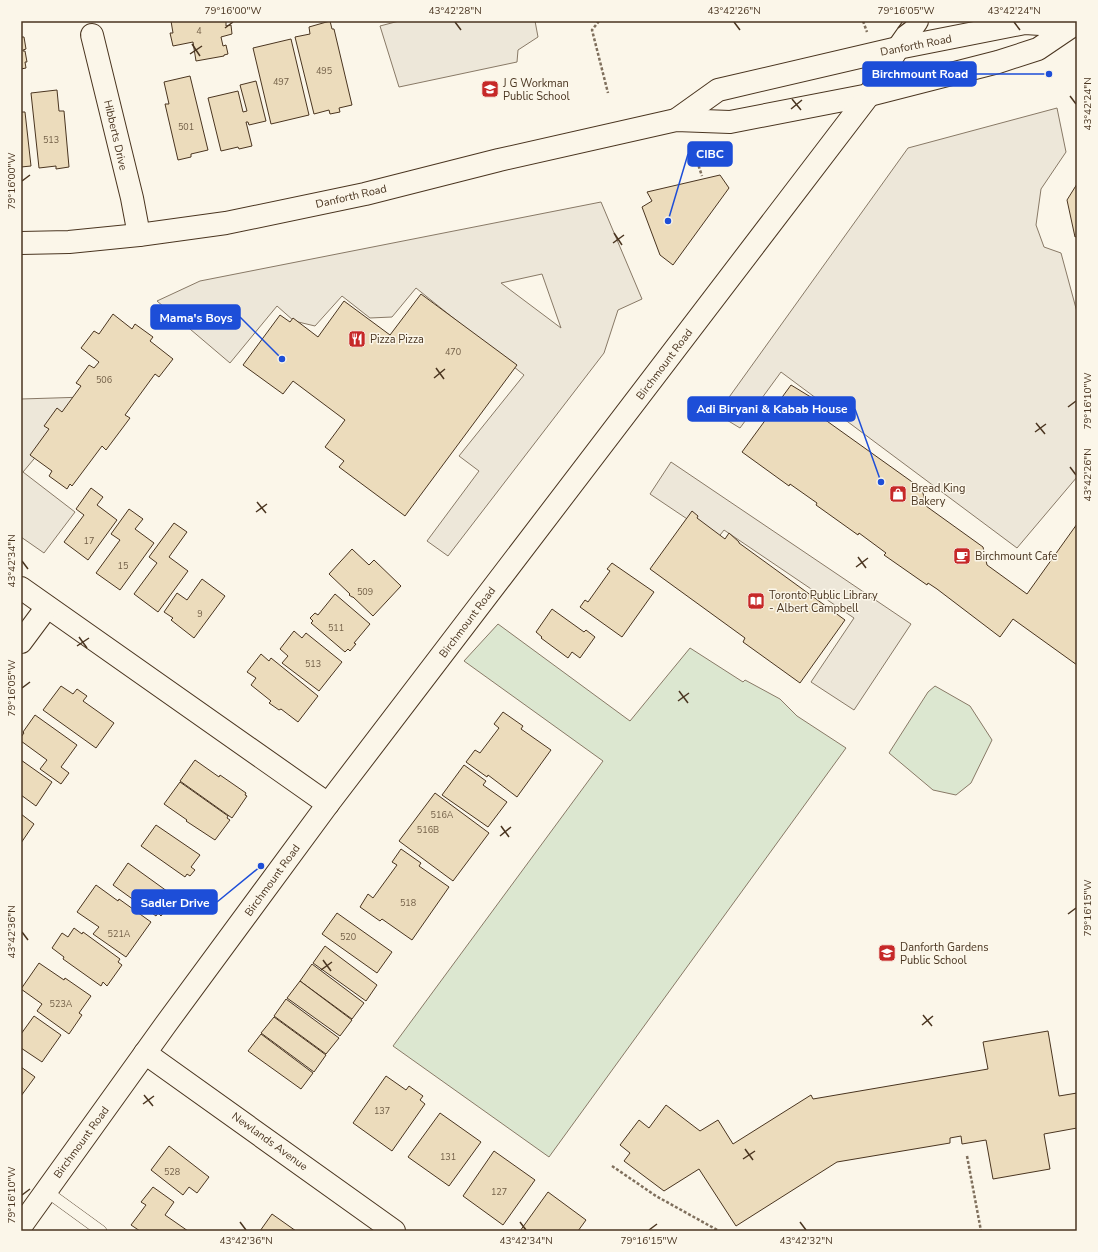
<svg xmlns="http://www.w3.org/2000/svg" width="1098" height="1252" viewBox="0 0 1098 1252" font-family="'Nunito Sans',sans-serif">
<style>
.green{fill:#dce7d0;stroke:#887966}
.parking{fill:#ede7d9;stroke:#887966;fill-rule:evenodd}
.building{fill:#ecdcbc;stroke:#4a3520}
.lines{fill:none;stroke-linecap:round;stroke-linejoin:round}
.lane-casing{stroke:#4a3520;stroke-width:12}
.street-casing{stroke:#4a3520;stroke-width:24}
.secondary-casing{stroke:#4a3520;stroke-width:24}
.path{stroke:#7f6f5c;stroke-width:2.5;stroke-dasharray:3 2;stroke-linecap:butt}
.lane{stroke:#fbf6e9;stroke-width:11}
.street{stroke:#fbf6e9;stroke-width:22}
.secondary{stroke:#fbf6e9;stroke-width:22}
.ticks{fill:none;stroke:#4a3520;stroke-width:1.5}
.labels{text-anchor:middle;stroke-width:3;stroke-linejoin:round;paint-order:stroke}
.number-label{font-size:9px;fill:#725f47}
.street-label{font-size:11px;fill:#4a3520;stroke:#fbf6e9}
.poi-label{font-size:11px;fill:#4a3520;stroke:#fbf6e9;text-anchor:start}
.leader{fill:none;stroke:#1d4ed8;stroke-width:1.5}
.callout-dot{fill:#1d4ed8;stroke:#fbf6e9;stroke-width:1.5}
.callout{fill:#1d4ed8;stroke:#1d4ed8;stroke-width:1.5}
.callout-label{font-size:12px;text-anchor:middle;font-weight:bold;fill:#fff}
.neatline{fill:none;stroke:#4a3520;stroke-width:1.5}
.ticks-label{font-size:10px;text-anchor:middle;fill:#4a3520}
</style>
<rect width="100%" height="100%" fill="#fbf6e9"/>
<g class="green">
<polygon points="498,624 630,721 690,648 743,682 745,680 780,699 797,716 846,748 549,1157 393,1046 603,761 464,661"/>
<polygon points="935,686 970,706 992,740 971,783 956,795 933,790 889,753 928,692"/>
</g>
<g class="parking">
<polygon points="399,21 535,21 538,37 518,50 517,62 399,87 380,26"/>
<polygon points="1057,108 1066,152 1041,189 1036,225 1044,247 1061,253 1077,312 1077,477 1017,548 781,372 740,428 717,414 908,148"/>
<path d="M601,202L642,299L618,310L604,353L448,556L427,541L479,471L459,456L524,375L416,288L392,317L370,318L342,296L315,326L294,321L277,306L230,363L157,301L200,281ZM542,274L561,328L501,283Z"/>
<polygon points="86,397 23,472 75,512 44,553 21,537 21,399"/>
<polygon points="671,462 911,624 854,710 811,682 854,618 724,530 717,539 650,494"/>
</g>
<g class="building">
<polygon points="171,21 226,21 226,26 231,25 232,34 221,37 223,46 226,45 228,54 224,55 224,56 196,61 193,42 173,46 170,33 173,33"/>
<polygon points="330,21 332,29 334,29 352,105 339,108 340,112 330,114 329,110 314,114 295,37 310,34 309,27"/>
<polygon points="21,37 24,37 26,49 23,50 23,51 25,51 27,62 25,62 26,68 21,69"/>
<polygon points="291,39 309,115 271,124 253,48"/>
<polygon points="190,76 208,150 191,154 191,157 178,160 165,104 169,104 164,82"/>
<polygon points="256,81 266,121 249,125 248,122 246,122 252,146 239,149 238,147 221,151 208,98 238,91 243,112 247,111 240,85"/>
<polygon points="57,90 59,111 64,111 69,167 56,169 56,166 39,168 31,93"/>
<polygon points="21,112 25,112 31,166 21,167"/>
<polygon points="720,175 729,188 673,265 660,255 642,207 652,201 647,192"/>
<polygon points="1077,184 1077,236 1075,237 1067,200"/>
<polygon points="421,294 517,365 405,516 339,467 344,461 325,447 345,420 293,381 283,394 243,365 280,315 290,322 293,318 318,337 344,301 390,335"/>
<polygon points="113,314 132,329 135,324 153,337 150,341 173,359 159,377 155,374 125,415 130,418 106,450 102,446 72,486 70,484 67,489 49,476 52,471 30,455 49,429 44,426 57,408 62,412 81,386 76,383 89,365 94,368 99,362 81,348 94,331 99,334"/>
<polygon points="791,385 814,399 817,414 922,489 926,506 983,547 987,565 1027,594 1077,524 1077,665 1013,619 1000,637 937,589 928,583 927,585 884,555 886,553 859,533 858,535 816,505 817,503 790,484 789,486 742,452"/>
<polygon points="91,488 103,497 97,505 117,520 88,560 64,542 84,515 76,509"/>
<polygon points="129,509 143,519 135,529 154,543 120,590 96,573 120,540 111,534"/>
<polygon points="692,511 698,516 697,518 725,539 729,533 739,542 739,543 845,620 800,683 743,642 745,638 650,569"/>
<polygon points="174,523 187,532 169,557 188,571 158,612 134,594 157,563 149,557"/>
<polygon points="352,549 369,565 374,560 401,586 373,616 353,597 352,597 349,595 350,594 329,574"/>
<polygon points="612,563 654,592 622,637 580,607 585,600 588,602 610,571 607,569"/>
<polygon points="202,579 225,596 194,638 171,620 173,618 164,612 177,593 187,600"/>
<polygon points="335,594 370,624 354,643 356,644 350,651 348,649 345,652 311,623 313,621 310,618 315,613 318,615"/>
<polygon points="552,609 584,632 586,630 595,637 580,658 572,652 568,658 541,638 542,637 536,632"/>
<polygon points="294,631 302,638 306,633 342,662 319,691 282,663 288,656 280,649"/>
<polygon points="261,654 269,661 271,658 318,696 298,722 281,709 279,710 269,703 271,701 251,685 256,678 247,672"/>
<polygon points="61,686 73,694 77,689 87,696 83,701 114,723 96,748 43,710"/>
<polygon points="503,712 523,726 521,729 551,750 517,797 488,775 487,777 466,762 475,750 480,753 499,728 494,724"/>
<polygon points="35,715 77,745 61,767 69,773 61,784 40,769 47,760 21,741 21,737 24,733 23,732"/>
<polygon points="21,760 52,782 36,806 21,795"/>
<polygon points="195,760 219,777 220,775 246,793 245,795 247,796 232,818 180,781"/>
<polygon points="464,765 486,781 483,785 507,802 488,827 442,795"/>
<polygon points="180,782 228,816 227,818 230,820 215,840 186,821 187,820 164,804"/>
<polygon points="435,793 489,833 453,881 399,841"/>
<polygon points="21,814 34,824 21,843"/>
<polygon points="156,825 200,855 191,867 195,870 190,876 187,874 185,877 141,846"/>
<polygon points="401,849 421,863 419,866 449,887 412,940 382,919 380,921 360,907 368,894 373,898 397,865 392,862"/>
<polygon points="128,863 171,894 169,897 171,898 165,906 163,905 162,907 166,909 161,916 158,913 156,916 113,885"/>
<polygon points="96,885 118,901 119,899 151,922 126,957 93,934 99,927 77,912"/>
<polygon points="337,913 392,952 377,973 322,934"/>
<polygon points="74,928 82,934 83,932 120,959 118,962 122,965 107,986 103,982 101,986 63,959 64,957 52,948 62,933 68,937"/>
<polygon points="325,946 377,985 366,1001 313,963"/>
<polygon points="39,963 64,980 65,978 91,996 79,1013 82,1015 69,1034 37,1011 42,1004 21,989"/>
<polygon points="312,964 364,1003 352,1019 300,981"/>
<polygon points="300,981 352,1020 340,1036 287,998"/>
<polygon points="286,999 339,1038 326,1054 274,1016"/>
<polygon points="34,1016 61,1035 42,1062 21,1048 21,1034"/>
<polygon points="274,1017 326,1055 314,1072 261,1033"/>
<polygon points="1048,1031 1059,1096 1077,1093 1077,1128 1044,1134 1050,1169 993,1179 986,1140 962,1144 961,1136 950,1138 950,1143 837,1162 736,1226 699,1169 664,1191 624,1161 630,1153 620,1145 639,1120 649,1128 666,1105 700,1131 718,1120 733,1144 811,1095 813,1099 988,1069 983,1042"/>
<polygon points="261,1034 313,1073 301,1089 248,1051"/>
<polygon points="21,1067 35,1077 21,1096"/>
<polygon points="386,1076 406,1090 409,1086 423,1096 420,1100 425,1104 392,1151 353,1123"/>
<polygon points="440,1113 481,1142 449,1186 408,1157"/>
<polygon points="169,1146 209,1177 197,1193 189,1187 183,1195 151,1170"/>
<polygon points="494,1151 535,1180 503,1225 463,1196"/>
<polygon points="153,1187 174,1202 165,1215 188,1231 140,1231 131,1225 146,1205 141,1202"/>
<polygon points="548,1192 586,1220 578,1231 520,1231"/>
<polygon points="272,1214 296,1231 260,1231"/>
</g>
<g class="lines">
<defs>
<polyline id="lane" points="46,1191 101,1231"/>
<g id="street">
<polyline points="92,35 132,198 139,235"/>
<polyline points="21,588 328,804"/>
<polyline points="21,642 47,607"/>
<polyline points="145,1053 394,1231"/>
</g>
<g id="secondary">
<polyline points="676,120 718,90 898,48 1025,23 1072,26"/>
<polyline points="21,243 69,242 139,235 226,223 365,194 499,160 676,120 730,122 869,95 998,62 1038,49 1072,26 1077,25"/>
<polyline points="21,1226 166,1024 328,804 869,95 898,48 917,21"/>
</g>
</defs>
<use href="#lane" class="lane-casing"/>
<use href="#street" class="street-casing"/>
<use href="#secondary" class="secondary-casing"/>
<g class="path">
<polyline points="599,21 592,30 608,93"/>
<polyline points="863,21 867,32"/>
<polyline points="697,161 702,176"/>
<polyline points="967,1156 981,1231"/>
<polyline points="612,1166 656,1196 719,1231"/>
</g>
<use href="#lane" class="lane"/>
<use href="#street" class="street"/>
<use href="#secondary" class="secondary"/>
</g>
<path class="ticks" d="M455,22L461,30M734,22L740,30M1014,22L1020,30M225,28L233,22M898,28L906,22M192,44L200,56M190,54L202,46M1070,96L1076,104M792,99L801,110M791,109L802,100M22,181L30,175M614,233L622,245M613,243L624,235M436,368L444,379M434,378L445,369M1068,407L1076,401M1036,423L1045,434M1035,432L1046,424M1070,467L1076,475M257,502L266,513M256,512L267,504M858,557L866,568M22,561L28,569M856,567L868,558M79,637L87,648M77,646L89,638M22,688L30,682M679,691L688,703M678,701L689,693M501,826L509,837M500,836L511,827M1068,914L1076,908M22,932L28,940M323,960L331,971M321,970L332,962M923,1015L932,1026M922,1025L933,1016M144,1095L153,1106M143,1104L154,1096M745,1149L753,1160M743,1159L755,1151M22,1195L30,1189M240,1222L246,1230M520,1222L526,1230M800,1222L806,1230M649,1230L657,1224"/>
<defs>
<symbol id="school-square" viewBox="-11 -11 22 22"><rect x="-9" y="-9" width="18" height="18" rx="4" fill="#c62828" stroke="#fbf6e9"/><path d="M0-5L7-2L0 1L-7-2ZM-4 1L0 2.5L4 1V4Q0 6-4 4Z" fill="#fff"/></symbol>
<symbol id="restaurant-square" viewBox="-11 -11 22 22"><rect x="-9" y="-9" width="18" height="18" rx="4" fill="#c62828" stroke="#fbf6e9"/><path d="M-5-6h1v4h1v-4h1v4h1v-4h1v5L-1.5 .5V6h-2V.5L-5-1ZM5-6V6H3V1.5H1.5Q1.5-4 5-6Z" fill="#fff"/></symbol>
<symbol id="shop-square" viewBox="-11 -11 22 22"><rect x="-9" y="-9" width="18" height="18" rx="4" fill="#c62828" stroke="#fbf6e9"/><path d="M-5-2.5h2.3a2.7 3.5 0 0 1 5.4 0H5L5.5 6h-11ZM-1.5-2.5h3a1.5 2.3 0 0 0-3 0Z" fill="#fff"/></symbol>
<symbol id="cafe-square" viewBox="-11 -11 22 22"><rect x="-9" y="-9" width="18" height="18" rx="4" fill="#c62828" stroke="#fbf6e9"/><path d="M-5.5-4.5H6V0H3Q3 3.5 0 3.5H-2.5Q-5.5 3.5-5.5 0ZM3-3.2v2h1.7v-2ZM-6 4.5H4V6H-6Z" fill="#fff"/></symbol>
<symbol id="library-square" viewBox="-11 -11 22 22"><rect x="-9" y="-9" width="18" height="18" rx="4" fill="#c62828" stroke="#fbf6e9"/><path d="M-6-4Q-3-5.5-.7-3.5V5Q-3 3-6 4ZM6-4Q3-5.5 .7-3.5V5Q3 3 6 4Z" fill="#fff"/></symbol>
</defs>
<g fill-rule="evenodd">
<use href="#school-square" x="480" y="79" width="20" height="20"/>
<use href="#restaurant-square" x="347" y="329" width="20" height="20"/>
<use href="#shop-square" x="888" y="484" width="20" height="20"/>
<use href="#cafe-square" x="952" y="546" width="20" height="20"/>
<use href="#library-square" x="746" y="591" width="20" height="20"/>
<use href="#school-square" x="877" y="943" width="20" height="20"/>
</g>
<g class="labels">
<g class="number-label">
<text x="199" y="34">4</text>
<text x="324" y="74">495</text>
<text x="281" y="85">497</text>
<text x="186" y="130">501</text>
<text x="51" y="143">513</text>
<text x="453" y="355">470</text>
<text x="104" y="383">506</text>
<text x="89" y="544">17</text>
<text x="123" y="569">15</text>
<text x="365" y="595">509</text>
<text x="200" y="617">9</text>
<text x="336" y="631">511</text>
<text x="313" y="667">513</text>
<text x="442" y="818">516A</text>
<text x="428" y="833">516B</text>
<text x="408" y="906">518</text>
<text x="119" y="937">521A</text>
<text x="348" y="940">520</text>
<text x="61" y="1007">523A</text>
<text x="382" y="1114">137</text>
<text x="448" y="1160">131</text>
<text x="172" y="1175">528</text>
<text x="499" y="1195">127</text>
</g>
<g class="street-label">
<text transform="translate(916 45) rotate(-11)" y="4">Danforth Road</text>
<text transform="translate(116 135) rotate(77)" y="4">Hibberts Drive</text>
<text transform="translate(351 196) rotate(-13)" y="4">Danforth Road</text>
<text transform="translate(664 364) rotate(-53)" y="4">Birchmount Road</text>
<text transform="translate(467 622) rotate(-53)" y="4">Birchmount Road</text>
<text transform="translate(272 880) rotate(-54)" y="4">Birchmount Road</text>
<text transform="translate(270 1141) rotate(36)" y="4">Newlands Avenue</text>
<text transform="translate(81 1142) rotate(-54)" y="4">Birchmount Road</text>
</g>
<g class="poi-label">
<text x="503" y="87">J G Workman<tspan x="503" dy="13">Public School</tspan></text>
<text x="370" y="343">Pizza Pizza</text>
<text x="911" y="492">Bread King<tspan x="911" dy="13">Bakery</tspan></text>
<text x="975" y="560">Birchmount Cafe</text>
<text x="769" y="599">Toronto Public Library<tspan x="769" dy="13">- Albert Campbell</tspan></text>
<text x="900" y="951">Danforth Gardens<tspan x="900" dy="13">Public School</tspan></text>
</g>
</g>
<path class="leader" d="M1049 74L976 74M668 221L688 154M282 359L240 317M881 482L855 409M261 866L217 902"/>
<g class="callout-dot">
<circle cx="1049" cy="74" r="4"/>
<circle cx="668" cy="221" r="4"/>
<circle cx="282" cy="359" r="4"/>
<circle cx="881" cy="482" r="4"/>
<circle cx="261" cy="866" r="4"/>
</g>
<g class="callout">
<rect x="863" y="62" width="113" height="24" rx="4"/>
<rect x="688" y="142" width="44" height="24" rx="4"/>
<rect x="151" y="305" width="89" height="24" rx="4"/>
<rect x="688" y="397" width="167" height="24" rx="4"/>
<rect x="132" y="890" width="85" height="24" rx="4"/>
</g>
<g class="callout-label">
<text x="920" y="78">Birchmount Road</text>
<text x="710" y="158">CIBC</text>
<text x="196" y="322">Mama's Boys</text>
<text x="772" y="413">Adi Biryani &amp; Kabab House</text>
<text x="175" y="907">Sadler Drive</text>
</g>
<rect width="1098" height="1252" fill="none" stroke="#fbf6e9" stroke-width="44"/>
<rect x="22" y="22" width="1054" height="1208" class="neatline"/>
<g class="ticks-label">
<text x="233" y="14">79°16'00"W</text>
<text x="455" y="14">43°42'28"N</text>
<text x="734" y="14">43°42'26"N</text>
<text x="906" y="14">79°16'05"W</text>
<text x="1014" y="14">43°42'24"N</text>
<text transform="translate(1087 104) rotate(-90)" y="4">43°42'24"N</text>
<text transform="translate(11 181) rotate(-90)" y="4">79°16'00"W</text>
<text transform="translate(1087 401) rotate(-90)" y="4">79°16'10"W</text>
<text transform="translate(1087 475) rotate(-90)" y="4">43°42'26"N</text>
<text transform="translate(11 561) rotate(-90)" y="4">43°42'34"N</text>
<text transform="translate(11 688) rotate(-90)" y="4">79°16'05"W</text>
<text transform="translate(1087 908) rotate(-90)" y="4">79°16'15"W</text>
<text transform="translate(11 932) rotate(-90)" y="4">43°42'36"N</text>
<text transform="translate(11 1195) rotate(-90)" y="4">79°16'10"W</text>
<text x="246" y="1244">43°42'36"N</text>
<text x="526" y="1244">43°42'34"N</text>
<text x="649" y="1244">79°16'15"W</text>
<text x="806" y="1244">43°42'32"N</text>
</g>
</svg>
